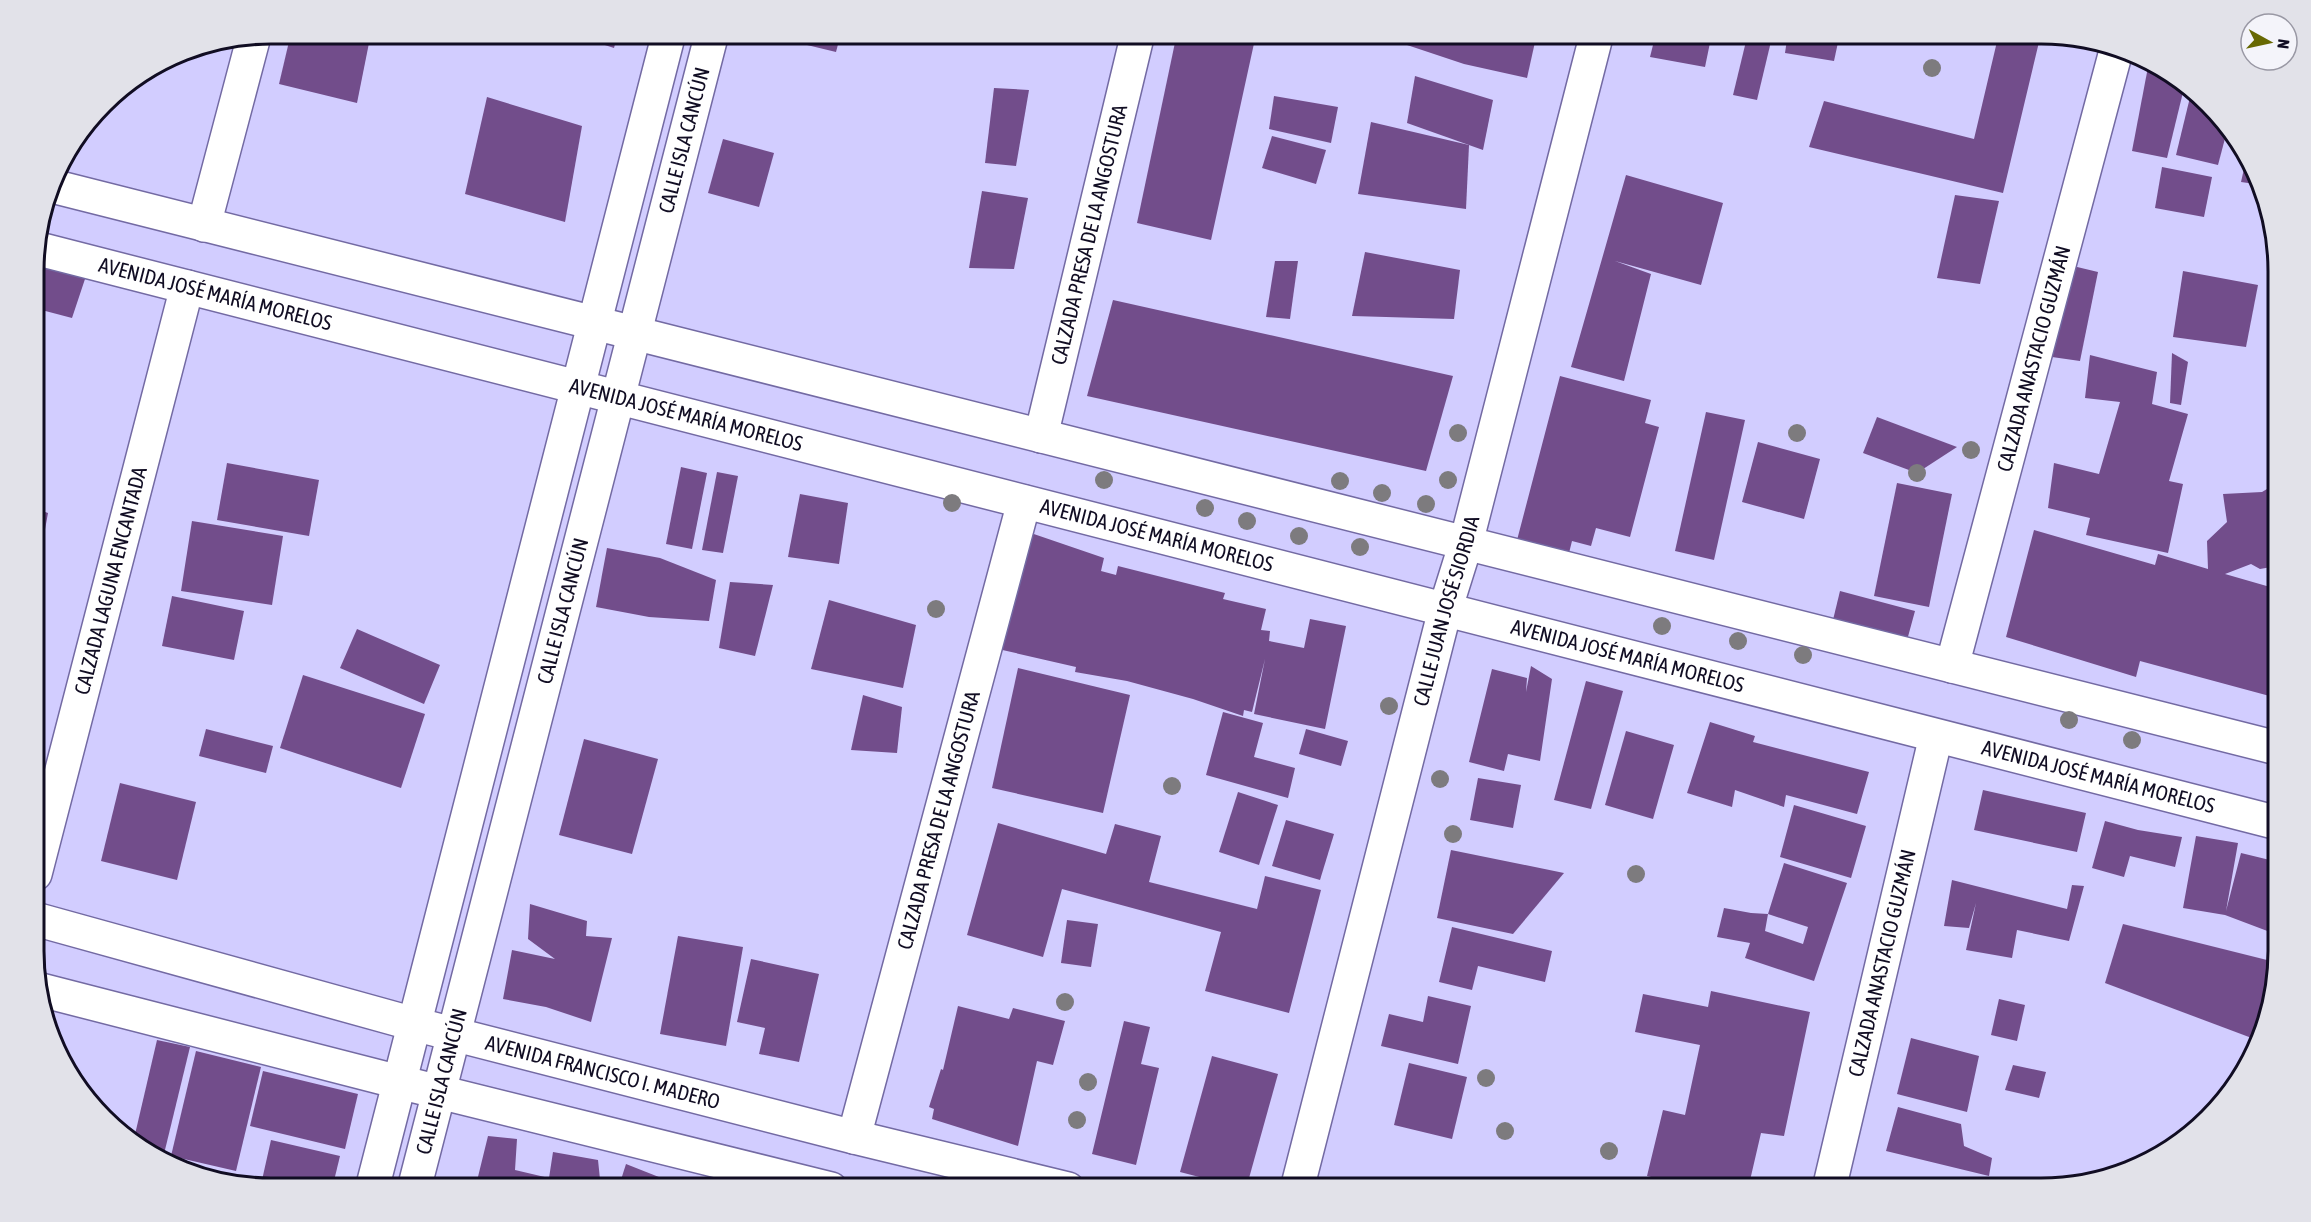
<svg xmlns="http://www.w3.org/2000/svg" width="2311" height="1222" viewBox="0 0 2311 1222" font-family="'Asap Condensed',sans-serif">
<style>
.building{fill:#724d8b}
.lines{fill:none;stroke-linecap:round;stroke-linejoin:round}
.minor-casing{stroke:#736aa3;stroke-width:36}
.minor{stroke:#fff;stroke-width:33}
.tree{fill:#7d7b7e}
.labels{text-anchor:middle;stroke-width:6;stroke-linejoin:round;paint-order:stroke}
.street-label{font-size:21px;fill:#110d23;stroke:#f4f4fa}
.rim{fill:none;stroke:#110d23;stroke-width:3}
</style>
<rect width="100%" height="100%" fill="#d2cdff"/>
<g class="building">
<polygon points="291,33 371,33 357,103 279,84"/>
<polygon points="380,33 422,33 419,43"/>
<polygon points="568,33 618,33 614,48"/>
<polygon points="779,33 841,33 836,52 778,38"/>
<polygon points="1177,33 1240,33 1255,39 1211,240 1137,223"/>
<polygon points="1371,33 1537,33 1527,78 1464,64"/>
<polygon points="1656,33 1712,33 1705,67 1650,57"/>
<polygon points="1748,33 1773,33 1757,100 1733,95"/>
<polygon points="1788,33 1840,33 1834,61 1785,53"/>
<polygon points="1999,33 2017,33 2039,42 2003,193 1809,147 1824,101 1974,139"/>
<polygon points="2148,67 2165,70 2185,84 2167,158 2132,151"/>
<polygon points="1415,76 1493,100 1483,150 1407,123"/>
<polygon points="994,88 1029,90 1016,166 985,163"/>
<polygon points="2192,89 2228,127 2218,165 2176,155"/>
<polygon points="1274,96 1338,107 1331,143 1269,129"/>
<polygon points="487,97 582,126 565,222 465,194"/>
<polygon points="1371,122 1469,145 1466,209 1358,194"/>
<polygon points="1272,136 1326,150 1316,184 1262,168"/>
<polygon points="723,139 774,153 759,207 708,193"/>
<polygon points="2246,160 2255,184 2241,182"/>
<polygon points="2162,167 2212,177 2204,217 2155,208"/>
<polygon points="1626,175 1723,203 1701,285 1615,261 1651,274 1624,381 1571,367"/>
<polygon points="982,191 1028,198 1014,269 969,268"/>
<polygon points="1955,195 1999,201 1980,284 1937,278"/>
<polygon points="1365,252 1460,270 1454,319 1352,316"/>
<polygon points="42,259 88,270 72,318 34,308 34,281"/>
<polygon points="1275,261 1298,261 1290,319 1266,317"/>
<polygon points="2073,266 2098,272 2080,361 2052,357"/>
<polygon points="2183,271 2258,285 2246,347 2173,337"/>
<polygon points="1113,300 1453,376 1426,471 1087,396"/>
<polygon points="2172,353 2188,362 2181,405 2170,403"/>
<polygon points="2090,355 2157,372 2152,404 2188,414 2169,481 2183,484 2168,553 2086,535 2090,518 2048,508 2054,463 2099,474 2120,402 2085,398"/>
<polygon points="1560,376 1651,400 1645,423 1659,427 1630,537 1596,528 1591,546 1572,541 1568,557 1516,544"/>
<polygon points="1706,412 1745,420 1714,560 1675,551"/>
<polygon points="1877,417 1957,447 1917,473 1863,453"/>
<polygon points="1758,442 1820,459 1804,519 1742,502"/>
<polygon points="227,463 319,480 309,536 217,520"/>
<polygon points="681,467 707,473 692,549 666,544"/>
<polygon points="717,472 738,476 723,553 702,550"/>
<polygon points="1897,483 1952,494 1929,607 1874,596"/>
<polygon points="2277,483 2277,566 2260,569 2251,564 2225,574 2277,589 2277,698 2140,661 2136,677 2006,637 2034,530 2155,565 2158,554 2208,569 2207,541 2227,522 2223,494 2262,492"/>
<polygon points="800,494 848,503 839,564 788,557"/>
<polygon points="34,508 48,513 38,568 34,567"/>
<polygon points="192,521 283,536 272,605 181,591"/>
<polygon points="1025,531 1104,558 1101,571 1116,575 1118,566 1225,593 1223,599 1266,609 1261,630 1270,631 1269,641 1304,648 1310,619 1346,626 1325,729 1254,714 1265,659 1252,712 1244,710 1243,716 1193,699 1127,681 1075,672 1076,667 998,649"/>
<polygon points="607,548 660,558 716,580 709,621 649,617 596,607"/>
<polygon points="730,582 773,585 755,656 719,648"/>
<polygon points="1840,591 1915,611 1906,644 1832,624"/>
<polygon points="172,596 244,611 234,660 162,646"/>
<polygon points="829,600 916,625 903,688 811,669"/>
<polygon points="357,629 440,665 424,704 340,668"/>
<polygon points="1531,666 1552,679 1540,761 1508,754 1504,771 1469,762 1492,669 1527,678 1526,692"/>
<polygon points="1018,668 1130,695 1103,813 992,788"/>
<polygon points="303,675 425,714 401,788 280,748"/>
<polygon points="1586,681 1623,691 1591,809 1554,800"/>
<polygon points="863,695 902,707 897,753 851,750"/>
<polygon points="1223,712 1263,723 1254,757 1295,768 1288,798 1206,775"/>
<polygon points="1710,722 1755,736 1753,742 1869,772 1857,814 1786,795 1784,807 1735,790 1732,807 1687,793"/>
<polygon points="206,729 273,746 266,773 199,756"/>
<polygon points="1306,729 1348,741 1341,766 1299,754"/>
<polygon points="1626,731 1674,745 1653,819 1605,805"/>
<polygon points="584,739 658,759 632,854 559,835"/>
<polygon points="1478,778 1521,785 1513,828 1470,820"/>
<polygon points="120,783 196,802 177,880 101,861"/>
<polygon points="1983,790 2086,813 2077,852 1974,830"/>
<polygon points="1238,792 1278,805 1259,865 1219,852"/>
<polygon points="1794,805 1866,826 1851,878 1780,857"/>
<polygon points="1286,820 1334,834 1320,880 1272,866"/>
<polygon points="2105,821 2138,830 2182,837 2175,867 2130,856 2124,877 2092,868"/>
<polygon points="998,823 1106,854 1115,824 1161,836 1149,882 1257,909 1265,876 1321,890 1289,1013 1205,991 1221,932 1062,889 1043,957 967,935"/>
<polygon points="2196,836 2238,843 2226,911 2241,853 2278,862 2278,935 2225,915 2183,908"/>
<polygon points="1451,850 1564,873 1513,934 1437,918"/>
<polygon points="1784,863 1847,883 1814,981 1745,958 1750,943 1717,937 1724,908 1751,913 1768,914 1765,931 1803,944 1808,927 1768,914"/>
<polygon points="1952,880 2067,909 2072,885 2084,886 2069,941 2017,930 2012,958 1966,950 1976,903 1969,928 1944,926"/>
<polygon points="530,904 587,921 586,936 612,938 591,1022 546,1007 503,999 512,950 555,959 528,939"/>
<polygon points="1067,920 1098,924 1091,967 1061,963"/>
<polygon points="2123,924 2275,962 2257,1040 2105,983"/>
<polygon points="1452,927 1552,951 1545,982 1478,966 1472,990 1439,982"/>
<polygon points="678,936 743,947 726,1046 660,1034"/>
<polygon points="751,959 819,974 799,1062 759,1054 765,1028 737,1022"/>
<polygon points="1711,991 1810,1012 1784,1136 1761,1133 1748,1189 1701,1189 1647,1176 1663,1110 1685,1115 1700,1045 1635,1032 1643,994 1708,1007"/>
<polygon points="1428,996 1471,1006 1458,1064 1381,1046 1389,1014 1423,1022"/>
<polygon points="1999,999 2025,1005 2017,1041 1991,1035"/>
<polygon points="958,1006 1009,1019 1013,1008 1065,1021 1053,1065 1037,1061 1018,1146 932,1119 934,1109 929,1107 941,1069 943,1070"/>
<polygon points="1124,1021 1150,1027 1141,1064 1159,1068 1136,1165 1092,1154"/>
<polygon points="1911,1038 1979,1056 1967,1112 1897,1094"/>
<polygon points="157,1040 190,1047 164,1154 143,1149 133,1143"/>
<polygon points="196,1051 261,1067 236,1171 171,1156"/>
<polygon points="1212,1056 1278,1074 1246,1189 1180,1172"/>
<polygon points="1409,1063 1467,1077 1452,1139 1394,1125"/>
<polygon points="2013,1065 2046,1072 2039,1098 2005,1090"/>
<polygon points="263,1071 358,1094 345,1149 250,1126"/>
<polygon points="1898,1107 1961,1124 1964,1146 1992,1158 1989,1176 1886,1151"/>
<polygon points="488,1136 517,1139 515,1170 549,1178 553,1152 598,1160 601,1189 475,1189"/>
<polygon points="271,1140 340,1156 332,1189 297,1189 262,1180"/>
<polygon points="626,1164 669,1181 668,1189 618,1189"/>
<polygon points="1960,1181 1991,1188 1991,1189 1958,1189"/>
<polygon points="1598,1183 1619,1188 1619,1189 1597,1189"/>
</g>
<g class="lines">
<defs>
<g id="minor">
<polyline points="52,186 2277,748"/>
<polyline points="204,225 254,36"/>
<path id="s1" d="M35,248L2278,823"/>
<path id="s2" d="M1041,436L1138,33"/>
<path id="s3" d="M1952,666L2116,51"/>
<path id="s4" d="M35,874L187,287"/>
<path id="s5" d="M35,919L414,1024L854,1137L1068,1189"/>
<polyline points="37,989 399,1082 831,1189"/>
<path id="s6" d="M854,1137L1024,502"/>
<polyline points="372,1189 669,33"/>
<path id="s7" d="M414,1189L712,33"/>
<path id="s8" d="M1297,1189L1445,610L1466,543L1597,33"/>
<path id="s9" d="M1829,1189L1936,736"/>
</g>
</defs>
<use href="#minor" class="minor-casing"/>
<use href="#minor" class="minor"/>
</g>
<g class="tree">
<circle cx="1932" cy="68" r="9"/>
<circle cx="1458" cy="433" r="9"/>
<circle cx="1797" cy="433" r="9"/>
<circle cx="1971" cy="450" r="9"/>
<circle cx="1917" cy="473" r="9"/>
<circle cx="1104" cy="480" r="9"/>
<circle cx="1448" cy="480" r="9"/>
<circle cx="1340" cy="481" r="9"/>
<circle cx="1382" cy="493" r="9"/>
<circle cx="952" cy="503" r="9"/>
<circle cx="1426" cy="504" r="9"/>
<circle cx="1205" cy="508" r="9"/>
<circle cx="1247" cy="521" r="9"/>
<circle cx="1299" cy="536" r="9"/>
<circle cx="1360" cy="547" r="9"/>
<circle cx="936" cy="609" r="9"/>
<circle cx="1662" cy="626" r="9"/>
<circle cx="1738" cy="641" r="9"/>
<circle cx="1803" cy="655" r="9"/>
<circle cx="1389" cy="706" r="9"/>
<circle cx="2069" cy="720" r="9"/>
<circle cx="2132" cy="740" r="9"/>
<circle cx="1440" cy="779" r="9"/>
<circle cx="1172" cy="786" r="9"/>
<circle cx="1453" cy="834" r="9"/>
<circle cx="1636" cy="874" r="9"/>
<circle cx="1065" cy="1002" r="9"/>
<circle cx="1486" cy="1078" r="9"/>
<circle cx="1088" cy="1082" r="9"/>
<circle cx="1077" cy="1120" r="9"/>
<circle cx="1505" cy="1131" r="9"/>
<circle cx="1609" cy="1151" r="9"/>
</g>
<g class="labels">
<g class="street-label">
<text dy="7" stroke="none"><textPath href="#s7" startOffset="1083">CALLE ISLA CANCÚN</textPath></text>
<text dy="7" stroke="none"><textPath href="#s2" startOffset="207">CALZADA PRESA DE LA ANGOSTURA</textPath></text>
<text dy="7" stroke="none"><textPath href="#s1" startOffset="186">AVENIDA JOSÉ MARÍA MORELOS</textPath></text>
<text dy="7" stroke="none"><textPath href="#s3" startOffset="318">CALZADA ANASTACIO GUZMÁN</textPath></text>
<text dy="7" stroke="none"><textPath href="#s1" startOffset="672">AVENIDA JOSÉ MARÍA MORELOS</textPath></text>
<text dy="7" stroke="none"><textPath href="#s1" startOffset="1158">AVENIDA JOSÉ MARÍA MORELOS</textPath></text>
<text dy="7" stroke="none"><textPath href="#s4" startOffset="303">CALZADA LAGUNA ENCANTADA</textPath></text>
<text dy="7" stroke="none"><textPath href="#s7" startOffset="597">CALLE ISLA CANCÚN</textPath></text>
<text dy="7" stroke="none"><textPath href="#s8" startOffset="597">CALLE JUAN JOSÉ SIORDIA</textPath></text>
<text dy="7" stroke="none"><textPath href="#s1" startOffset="1644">AVENIDA JOSÉ MARÍA MORELOS</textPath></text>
<text dy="7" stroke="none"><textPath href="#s1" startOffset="2130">AVENIDA JOSÉ MARÍA MORELOS</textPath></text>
<text dy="7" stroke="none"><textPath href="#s6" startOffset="328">CALZADA PRESA DE LA ANGOSTURA</textPath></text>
<text dy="7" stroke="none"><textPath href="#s9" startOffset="232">CALZADA ANASTACIO GUZMÁN</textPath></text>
<text dy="7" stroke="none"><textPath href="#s5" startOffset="588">AVENIDA FRANCISCO I. MADERO</textPath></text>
<text dy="7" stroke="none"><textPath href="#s7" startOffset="111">CALLE ISLA CANCÚN</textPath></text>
</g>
</g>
<path d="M0 0H2311V1222H0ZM271 44H2041A227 227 0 0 1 2268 271V951A227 227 0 0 1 2041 1178H271A227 227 0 0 1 44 951V271A227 227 0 0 1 271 44Z" fill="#e2e2e9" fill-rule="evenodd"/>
<path class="rim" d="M271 44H2041A227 227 0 0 1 2268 271V951A227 227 0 0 1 2041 1178H271A227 227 0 0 1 44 951V271A227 227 0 0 1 271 44Z"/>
<g transform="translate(2269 42) rotate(98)"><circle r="28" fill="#f4f4fa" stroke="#9998a4" stroke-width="1.5"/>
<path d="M0-4.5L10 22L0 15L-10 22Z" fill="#676802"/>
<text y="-9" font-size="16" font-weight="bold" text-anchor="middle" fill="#110d23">N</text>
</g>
</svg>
